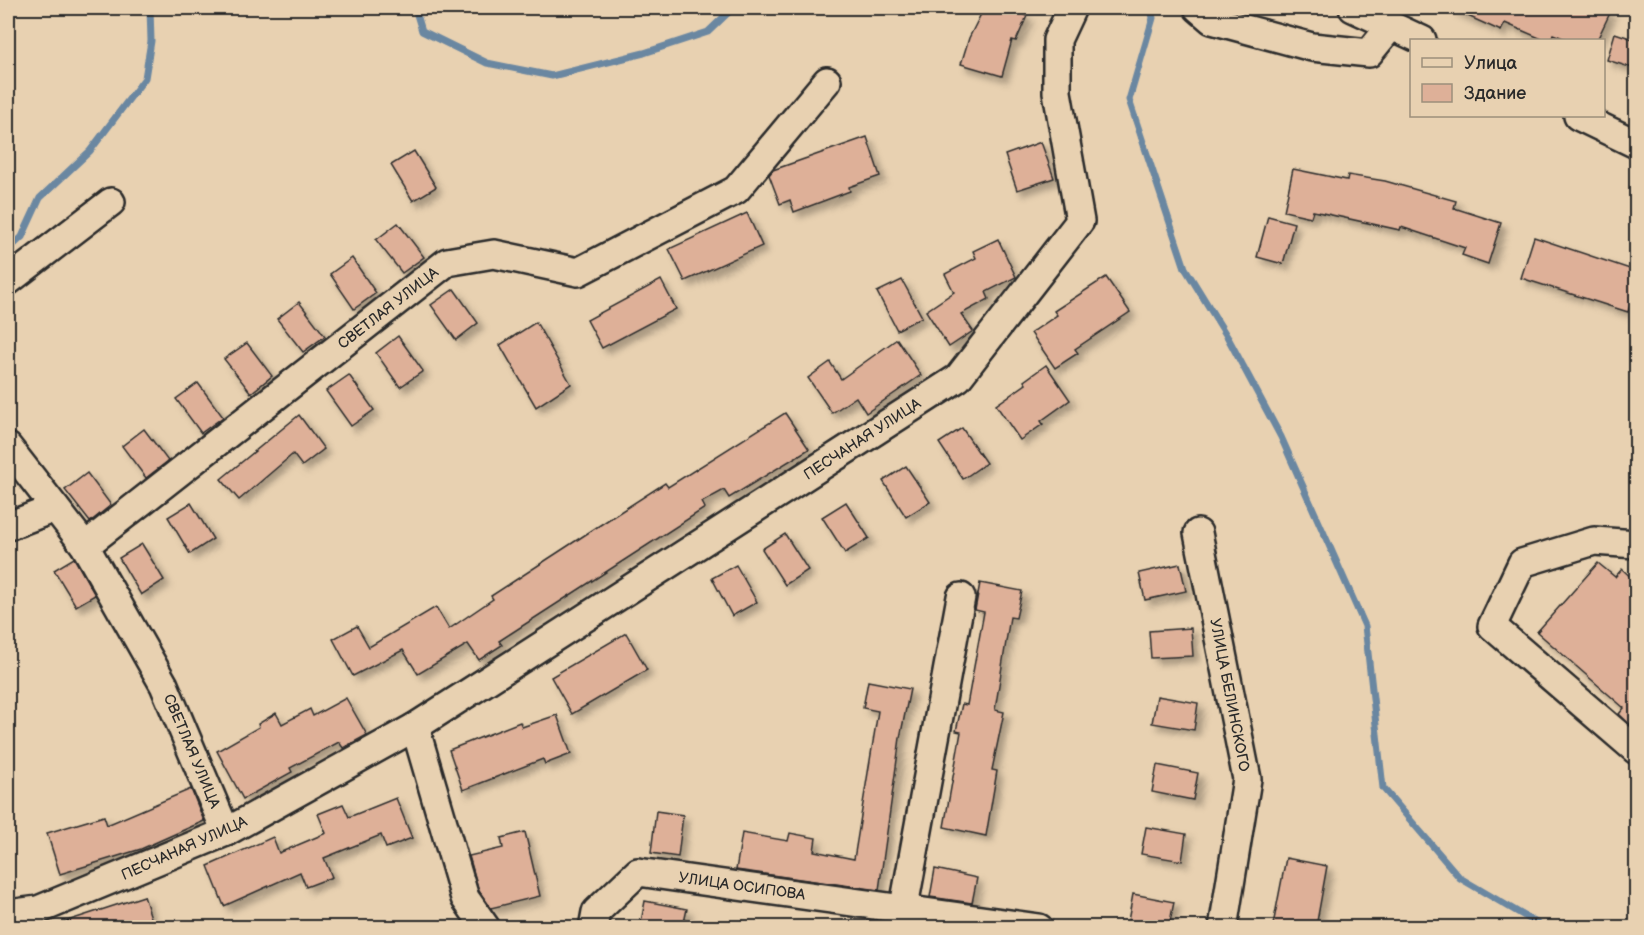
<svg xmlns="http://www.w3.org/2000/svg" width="1644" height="935" viewBox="0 0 1644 935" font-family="'Balsamiq Sans',sans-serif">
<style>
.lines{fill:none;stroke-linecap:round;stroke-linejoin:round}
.stream{stroke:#6b87a1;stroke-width:7}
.building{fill:#deb098;stroke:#2b2b2b;stroke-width:1.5;filter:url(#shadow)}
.minor-casing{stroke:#2b2b2b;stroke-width:32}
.minor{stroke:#e8d1b1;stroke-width:27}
.labels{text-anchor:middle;stroke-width:4.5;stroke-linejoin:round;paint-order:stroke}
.street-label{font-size:15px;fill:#2b2b2b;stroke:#e8d1b1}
</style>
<defs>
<filter id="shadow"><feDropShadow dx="5.5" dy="5.5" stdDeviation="3" flood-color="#0004"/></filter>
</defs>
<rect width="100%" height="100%" fill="#e8d1b1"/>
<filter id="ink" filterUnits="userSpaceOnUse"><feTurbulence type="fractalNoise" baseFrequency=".0167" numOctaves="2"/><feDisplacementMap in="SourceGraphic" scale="12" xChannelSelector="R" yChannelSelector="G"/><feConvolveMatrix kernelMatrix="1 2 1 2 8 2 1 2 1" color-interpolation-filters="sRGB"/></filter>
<g filter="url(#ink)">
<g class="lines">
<g class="stream">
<polyline points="415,8 422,31 487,63 552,76 644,53 708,32 733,8"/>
<polyline points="1151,8 1153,18 1129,100 1185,268 1228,338 1281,437 1365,626 1383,788 1460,878 1545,928"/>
<polyline points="8,250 22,237 40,198 90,151 145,78 151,41 150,8"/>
</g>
</g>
<g class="building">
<polygon points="984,8 1007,8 1027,16 1016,41 1012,40 1002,76 961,64 969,38"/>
<polygon points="1450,8 1598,8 1610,13 1597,40 1568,40 1553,34 1551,40 1544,40 1505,23 1501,31"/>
<polygon points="1615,33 1636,40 1636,69 1607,60"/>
<polygon points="867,137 880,176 849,187 850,191 794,212 790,200 780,204 769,175 773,170"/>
<polygon points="1041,142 1054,178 1017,190 1005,155"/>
<polygon points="414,151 436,187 413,201 391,165"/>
<polygon points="1293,169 1347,180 1348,175 1385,181 1456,201 1454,208 1501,223 1488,264 1462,255 1465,248 1401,227 1400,230 1313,211 1311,217 1284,211"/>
<polygon points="747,213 762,246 685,281 669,249"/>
<polygon points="1268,216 1294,223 1283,264 1257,257"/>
<polygon points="398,223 424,257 402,273 376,240"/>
<polygon points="1534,237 1636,271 1636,286 1628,312 1521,278"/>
<polygon points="998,239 1016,277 986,292 989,299 961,314 973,331 949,347 926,311 954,292 945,274 976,258 973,251"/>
<polygon points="352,258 376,293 354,309 330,274"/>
<polygon points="1106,277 1130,312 1075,349 1078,353 1055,368 1031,333 1057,315 1054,311"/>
<polygon points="661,280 676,309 602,348 587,320"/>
<polygon points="902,280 922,317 897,330 877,292"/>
<polygon points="454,289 478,323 456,340 431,305"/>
<polygon points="299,302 325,336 303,352 277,319"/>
<polygon points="536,322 571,384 536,407 500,345"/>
<polygon points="398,336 423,371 400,387 376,353"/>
<polygon points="897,339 921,375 866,413 856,397 832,413 808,378 830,362 841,379"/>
<polygon points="247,343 272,376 251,393 224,359"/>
<polygon points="1046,365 1070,400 1041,421 1043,424 1020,440 996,405 1026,384 1024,381"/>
<polygon points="349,375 374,410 351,426 326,391"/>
<polygon points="198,383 223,417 201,433 176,399"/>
<polygon points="785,413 809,449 729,498 724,490 702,502 705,508 499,641 502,645 479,660 468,644 418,674 403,650 353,676 333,639 357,626 369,647 436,607 449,629 493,599 491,596 597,527 665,483 668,487"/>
<polygon points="299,415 324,449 302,466 293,454 239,500 221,479"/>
<polygon points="962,428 986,463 963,479 939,443"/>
<polygon points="144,429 168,461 146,478 122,446"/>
<polygon points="906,466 930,502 906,517 883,481"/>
<polygon points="87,473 111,505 90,522 65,490"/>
<polygon points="846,502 869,538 845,553 822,517"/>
<polygon points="191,503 213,539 190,554 168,517"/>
<polygon points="785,534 808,570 785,585 762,549"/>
<polygon points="142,544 164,580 141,595 119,558"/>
<polygon points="74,558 95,595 76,606 54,570"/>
<polygon points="1598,563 1615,577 1622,569 1636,582 1636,730 1619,714 1624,708 1537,632"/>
<polygon points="1180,564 1186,591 1145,600 1139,573"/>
<polygon points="736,565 757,602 732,616 712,578"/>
<polygon points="980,583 1022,591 1016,618 1010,617 995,710 1004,712 992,770 997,771 986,836 944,827 961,732 956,731 962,704 967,705 984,612 975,610"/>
<polygon points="1191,628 1193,656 1151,658 1149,631"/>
<polygon points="626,633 647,670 572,714 551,677"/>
<polygon points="868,681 910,689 900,738 879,890 736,870 742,833 788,841 790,833 816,838 814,851 854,859 878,711 863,708"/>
<polygon points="1157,696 1198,703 1194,730 1152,723"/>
<polygon points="346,698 367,735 343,748 339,742 290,768 292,772 243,799 217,751 259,727 258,724 276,713 282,724 310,709 313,716"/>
<polygon points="557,715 571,754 545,764 543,759 463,790 449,750 520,722 522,727"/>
<polygon points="1157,765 1198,773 1193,800 1152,792"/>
<polygon points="191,789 204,821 141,849 60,874 47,833 104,816 107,825"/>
<polygon points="396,798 412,838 386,848 381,835 324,858 332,877 306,887 300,872 224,906 208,866 273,837 279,853 326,833 318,814 343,804 349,817"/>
<polygon points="656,811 683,815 678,857 651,853"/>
<polygon points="1146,827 1186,834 1182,861 1141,854"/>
<polygon points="525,832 540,896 491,908 479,891 469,856 503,848 501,838"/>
<polygon points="1286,858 1327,866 1316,927 1273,925"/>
<polygon points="935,869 977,878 972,903 930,897"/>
<polygon points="1133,894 1174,902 1169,927 1128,921"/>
<polygon points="144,896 154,927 59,927 58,924"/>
<polygon points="645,901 687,909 683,927 640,927"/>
</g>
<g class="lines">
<defs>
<g id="minor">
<polyline points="1198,8 1212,20 1312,47 1369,53 1391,26"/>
<polyline points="1353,8 1422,40"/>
<polyline points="1578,116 1636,144"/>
<polyline points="8,281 111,202"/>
<polyline points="8,447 85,546 164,685 226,832"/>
<polyline points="8,526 55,508"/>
<polyline points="1198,533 1247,779 1223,928"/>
<polyline points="1636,544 1594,541 1522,563 1492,626 1636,750"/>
<polyline points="85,546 447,262 494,254 578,272 736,190 827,81"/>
<polyline points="415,727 465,898 486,928"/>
<polyline points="8,914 38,910 226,832 415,727 958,378 1080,221 1057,92 1057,40 1072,8"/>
<polyline points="593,928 596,912 638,872 1039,928"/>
<polyline points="900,928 961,597"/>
</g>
</defs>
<use href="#minor" class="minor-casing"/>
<use href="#minor" class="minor"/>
</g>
</g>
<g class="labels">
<g class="street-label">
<text transform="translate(388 308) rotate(-38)" y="5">СВЕТЛАЯ УЛИЦА</text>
<text transform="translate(862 439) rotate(-33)" y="5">ПЕСЧАНАЯ УЛИЦА</text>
<text transform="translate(1230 695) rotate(79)" y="5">УЛИЦА БЕЛИНСКОГО</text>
<text transform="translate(192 751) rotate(67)" y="5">СВЕТЛАЯ УЛИЦА</text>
<text transform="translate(184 848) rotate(-24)" y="5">ПЕСЧАНАЯ УЛИЦА</text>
<text transform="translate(742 886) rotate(8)" y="5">УЛИЦА ОСИПОВА</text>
</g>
</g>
<rect width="1644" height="935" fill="none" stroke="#e8d1b1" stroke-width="30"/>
<rect x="15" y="15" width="1614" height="905" fill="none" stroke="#2b2b2b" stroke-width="2" filter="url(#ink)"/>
<rect x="1410" y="39" width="195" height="78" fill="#e8d1b1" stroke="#9c8f7b" stroke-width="1.5"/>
<rect x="1422" y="58" width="30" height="9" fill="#e8d1b1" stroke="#9c8f7b" stroke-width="1.5"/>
<text x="1464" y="69" font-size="18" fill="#2b2b2b">Улица</text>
<rect x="1422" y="84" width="30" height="18" fill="#deb098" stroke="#9c8f7b" stroke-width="1.5"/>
<text x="1464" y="99" font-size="18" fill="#2b2b2b">Здание</text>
</svg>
